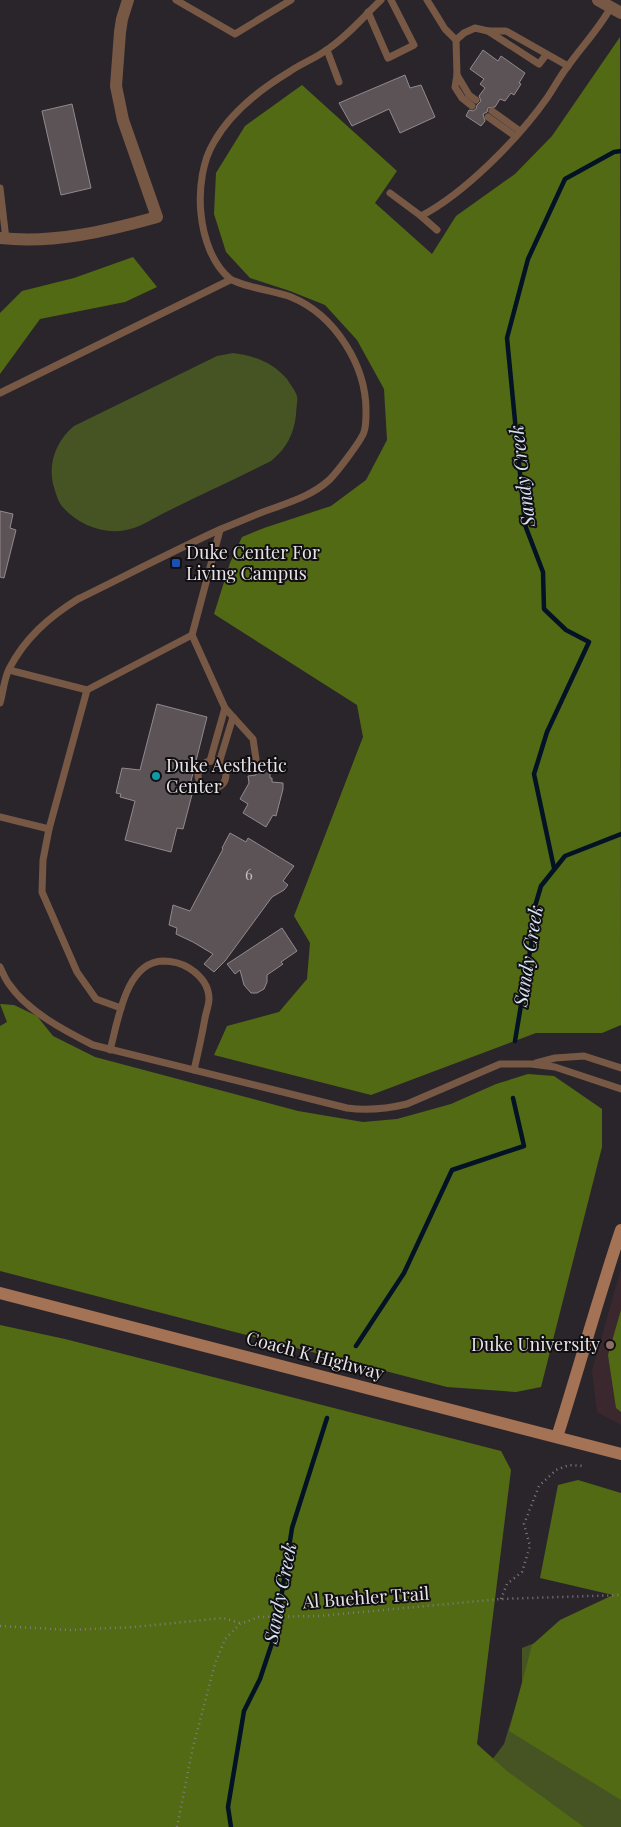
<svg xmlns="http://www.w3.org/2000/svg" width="621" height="1827" viewBox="0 0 621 1827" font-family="'Playfair Display',serif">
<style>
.education{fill:#3b282e}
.green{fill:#455422}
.forest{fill:#536a14}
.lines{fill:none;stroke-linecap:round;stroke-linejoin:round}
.stream{stroke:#031224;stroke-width:4.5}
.building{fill:#5c5356;stroke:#93898c}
.path{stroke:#817c82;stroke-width:2.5;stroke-dasharray:1 4;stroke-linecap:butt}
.service{stroke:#775845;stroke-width:7}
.minor{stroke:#775845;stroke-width:12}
.tertiary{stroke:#775845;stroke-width:12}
.secondary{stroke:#a47255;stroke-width:12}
.transit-dot{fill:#1a4fb4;stroke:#110f12;stroke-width:2}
.culture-dot{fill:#0f9aa8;stroke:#110f12;stroke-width:2}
.education-dot{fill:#8d6e63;stroke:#110f12;stroke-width:2}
.labels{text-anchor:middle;stroke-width:4;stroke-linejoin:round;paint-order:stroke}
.number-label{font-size:15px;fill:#c4bfc3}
.poi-label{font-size:18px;fill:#e7e3e7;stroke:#110f12;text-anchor:start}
.street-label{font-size:18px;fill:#e7e3e7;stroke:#110f12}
.water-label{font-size:19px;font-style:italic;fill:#d5e4f5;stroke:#110f12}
</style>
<rect width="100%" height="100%" fill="#2a252b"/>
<polygon class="education" points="621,1269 621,1425 597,1412 592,1371"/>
<g class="green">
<path d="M233,353C255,356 272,362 287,379C290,384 295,390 297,396C298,401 296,409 296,415C294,434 286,449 271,461C237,478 202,494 168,511C155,517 140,528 126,530C103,535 76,524 61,505C57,499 55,490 53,484C48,462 57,440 74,426L217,356Z"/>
<polygon points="578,1626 621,1636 621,1827 441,1827 504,1744 522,1685 522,1648"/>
</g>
<g class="forest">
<polygon points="620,37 621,1025 602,1033 536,1033 371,1095 214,1055 227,1026 279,1012 307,979 310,943 294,916 363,737 357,705 214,614 230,563 242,537 264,528 331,506 366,480 387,440 384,389 357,340 325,305 290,291 250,278 226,252 214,214 216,173 245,126 302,85 397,171 375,203 432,254 456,216 515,174 552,136"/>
<polygon points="133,257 157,287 125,302 40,319 0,374 0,313 22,291 74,278"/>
<polygon points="0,1004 14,1005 37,1016 53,1036 95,1057 298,1111 363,1122 397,1119 451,1104 496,1084 528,1074 554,1076 602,1109 602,1147 541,1387 516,1392 447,1387 0,1271 0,1026 7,1022"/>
<polygon points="621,1310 621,1412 616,1408 608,1355"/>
<polygon points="0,1325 65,1339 501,1451 511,1470 477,1744 507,1771 584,1827 0,1827"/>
<polygon points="578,1480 621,1493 621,1800 509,1731 532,1645 560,1620 613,1595 540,1578 558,1485"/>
</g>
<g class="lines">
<g class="stream">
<polyline points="554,868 534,774 547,732 589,642 566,630 544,609 543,572 525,525 507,338 528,259 565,179 614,152 621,151"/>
<polyline points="515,1041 532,939 533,913 541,886 565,856 621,834"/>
<polyline points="356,1346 404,1273 452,1170 524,1146 513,1098"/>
<polyline points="231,1827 228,1807 244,1711 260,1679 276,1631 292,1528 327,1418"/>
</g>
</g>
<g class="building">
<polygon points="483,50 498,61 501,56 525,73 519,83 521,84 514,95 511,93 505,101 500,99 495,107 488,108 487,112 483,114 485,121 481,126 466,116 469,110 473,111 476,109 477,105 481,101 479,96 485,88 480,84 484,79 470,69"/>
<polygon points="405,75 410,88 421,85 435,117 400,133 389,109 352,126 339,103"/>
<polygon points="72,104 91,188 61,195 42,111"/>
<polygon points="0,511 13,514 10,528 16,530 4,578 0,577"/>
<polygon points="157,704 207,717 191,781 195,783 183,829 177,828 171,852 125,840 135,801 120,797 121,794 116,793 122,768 140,770"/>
<polygon points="270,769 270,778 272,778 272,782 283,783 283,789 276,816 273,815 266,827 243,813 248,804 240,799 249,783 248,776 256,775 256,770"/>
<polygon points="230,833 246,842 248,838 294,866 283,881 288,885 284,890 272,897 225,961 214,972 204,964 213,954 193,942 176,934 177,928 169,925 173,905 190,911 223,849 222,848"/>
<polygon points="282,928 297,951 281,962 283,964 267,975 267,982 264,989 257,993 251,993 244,985 240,970 235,974 227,964"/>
</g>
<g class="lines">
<g class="path">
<polyline points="501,1599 507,1584 522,1572 530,1546 524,1524 539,1486 556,1470 569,1465 584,1466"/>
<polyline points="0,1626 69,1630 134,1627 223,1618 240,1623"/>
<polyline points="177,1827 193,1747 215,1664 225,1639 240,1624 259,1617 319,1616 501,1599 621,1595"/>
</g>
<g class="service">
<polyline points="176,0 235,34 291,0"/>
<polyline points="427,0 445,29 456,40 457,75 455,87 462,98 472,106"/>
<polyline points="368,12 388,58 414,45 391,0"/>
<polyline points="488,31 539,64 546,55"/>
<polyline points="456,40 464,33 475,28 488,31 506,31 568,66"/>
<polyline points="327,50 339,82"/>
<polyline points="457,75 469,95 476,100"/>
<polyline points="492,111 520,131"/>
<polyline points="488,117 515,136"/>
<polyline points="0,188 6,239"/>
<polyline points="390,193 421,216 437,230"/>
<path d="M421,216C465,193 518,139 547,98C554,88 560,76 568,66C582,46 599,29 611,7"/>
<polyline points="0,393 230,280"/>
<polyline points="192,635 225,708 253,739 256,759"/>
<polyline points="9,670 87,690 192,635 220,530"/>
<polyline points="87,690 49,829 43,860 42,892 77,972 96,999 121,1008"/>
<path d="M0,703C3,693 4,679 9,669C25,638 49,617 78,599C125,576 173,551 221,529C239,522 256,514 274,508C293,501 312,495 328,481C335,475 361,441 364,432C366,426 366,419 366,413C367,366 335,315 291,297C278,292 236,285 229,278C196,249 192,178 214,142C231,112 259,90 289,72C300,64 314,59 325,51C346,38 363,17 381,0"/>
<polyline points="210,761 225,708"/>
<circle cx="212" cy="775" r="14"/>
<polyline points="219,763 233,717"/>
<polyline points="0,817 49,829"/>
<path d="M0,967C3,973 5,979 9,984C27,1011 65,1031 93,1045L347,1108C368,1111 386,1109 407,1104L500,1064H531L555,1067L621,1089"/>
<path d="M110,1050C118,1022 125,962 163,961C173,961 181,963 189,968C200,975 209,985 209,999C209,1005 206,1012 205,1018C202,1035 198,1053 194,1070"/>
<polyline points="536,1063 555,1058 584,1056 621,1068"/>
</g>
<path class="minor" d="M0,238C53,244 107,231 157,217L123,120L116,86L120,32L122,19L128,0"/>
<polyline class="tertiary" points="598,0 621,13"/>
<g class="secondary">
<polyline points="0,1293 621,1454"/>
<path d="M557,1437C579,1368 598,1298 621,1230"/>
</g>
</g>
<rect class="transit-dot" x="171" y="558" width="10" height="10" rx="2.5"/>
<circle class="culture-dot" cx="156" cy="776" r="5"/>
<circle class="education-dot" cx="610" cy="1345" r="5"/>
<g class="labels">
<g class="number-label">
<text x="249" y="880">6</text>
</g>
<g class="poi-label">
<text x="186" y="559">Duke Center For<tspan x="186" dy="21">Living Campus</tspan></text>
<text x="166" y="772">Duke Aesthetic<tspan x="166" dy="21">Center</tspan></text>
<text x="600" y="1351" text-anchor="end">Duke University</text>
</g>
<g class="street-label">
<text transform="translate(315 1356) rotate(15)" y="6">Coach K Highway</text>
<text transform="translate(366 1598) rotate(-4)" y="6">Al Buehler Trail</text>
</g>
<g class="water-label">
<text transform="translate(522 476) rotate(-97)" y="7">Sandy Creek</text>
<text transform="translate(528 956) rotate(-81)" y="7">Sandy Creek</text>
<text transform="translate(280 1593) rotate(-79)" y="7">Sandy Creek</text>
</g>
</g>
</svg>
